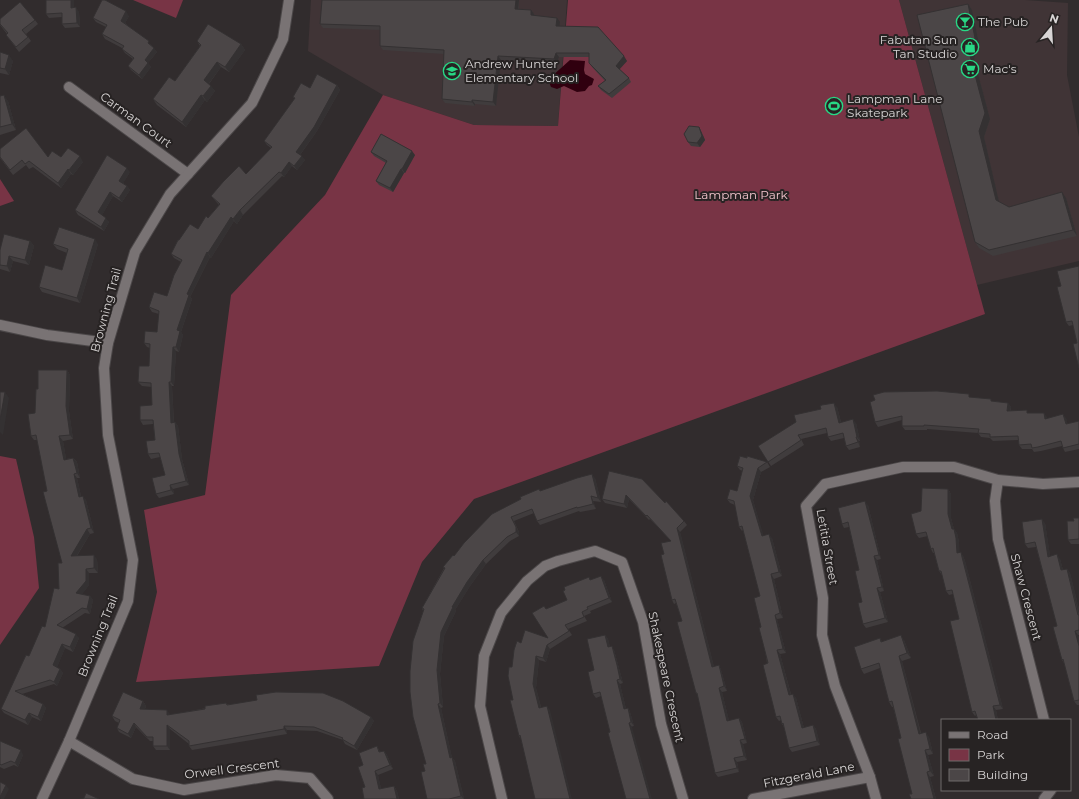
<svg xmlns="http://www.w3.org/2000/svg" width="1079" height="799" viewBox="0 0 1079 799" font-family="Montserrat,sans-serif">
<style>
.built{fill:#403436}
.green{fill:#783445}
.water{fill:#30000f}
.lines{fill:none;stroke-linecap:round;stroke-linejoin:round}
.street-casing{stroke:#4b4748;stroke-width:12}
.street{stroke:#797374;stroke-width:10}
.wall{fill:#403c3d}
.shaded-wall{fill:#343132}
.building{fill:#4b4647;stroke:#343132}
.labels{text-anchor:middle;stroke-width:4;stroke-linejoin:round;paint-order:stroke}
.poi-label{font-size:12px;fill:#d8d5d5;stroke:#272323;text-anchor:start}
.street-label{font-size:12px;fill:#d8d5d5;stroke:#272323}
.park-label{font-size:12px;fill:#f1c3cb;stroke:#272323}
</style>
<rect width="100%" height="100%" fill="#312c2d"/>
<g class="built">
<polygon points="311,0 567,0 558,126 474,125 383,95 308,51"/>
<polygon points="899,0 1025,0 1068,3 1067,75 1079,137 1079,261 977,285"/>
</g>
<g class="green">
<polygon points="133,0 183,0 176,18"/>
<polygon points="568,0 899,0 985,314 474,499 422,562 379,666 136,682 157,592 144,510 205,495 231,295 325,195 383,95 474,125 558,126"/>
<polygon points="0,179 14,201 0,206"/>
<polygon points="0,456 16,459 34,537 39,588 0,645"/>
</g>
<polygon class="water" points="570,60 585,61 584,70 585,74 594,79 592,85 589,86 585,91 577,92 564,86 557,89 551,87 549,82 551,77"/>
<g class="lines">
<defs>
<g id="street">
<polyline points="69,87 188,174"/>
<polyline points="0,325 47,335 108,343"/>
<polyline points="998,480 995,501 998,539 1044,720"/>
<polyline points="69,741 133,779 184,790 276,775 310,778 328,799"/>
<polyline points="42,799 69,741 128,601 133,560 108,435 104,368 108,343 135,252 170,194 252,103 283,39 289,0"/>
<polyline points="502,799 480,706 484,656 501,613 527,581 545,566 558,561 595,551 622,562 643,622 661,724 683,799"/>
<polyline points="753,799 870,777"/>
<polyline points="876,799 870,777 835,686 822,635 823,598 806,506 825,484 903,467 954,467 998,480 1043,484 1079,482"/>
<polyline points="1044,799 1051,790"/>
</g>
</defs>
<use href="#street" class="street-casing"/>
<use href="#street" class="street"/>
</g>
<g class="wall">
<polygon points="46,0 74,0 74,8 79,12 80,27 65,28 62,24 62,17 49,18 46,14"/>
<polygon points="519,0 519,9 531,10 534,14 534,15 560,22 559,26 627,61 619,69 629,78 631,82 612,98 601,90 598,86 605,81 592,67 589,63 589,57 559,57 557,63 501,60 496,106 475,104 475,106 445,103 442,99 444,54 383,50 380,46 380,30 323,28 320,24"/>
<polygon points="968,4 972,10 979,44 974,59 990,119 984,137 999,202 1009,207 1066,198 1077,236 993,256 979,248 975,242"/>
<polygon points="129,16 125,23 152,46 157,52 148,63 151,67 142,79 131,70 128,66 133,59 125,53 122,49 122,48 105,39 102,34 106,27 96,22 93,18"/>
<polygon points="0,19 35,20 38,24 26,34 31,41 19,52 6,35 7,34 0,25"/>
<polygon points="197,41 241,44 245,50 229,72 221,67 209,84 215,91 207,102 205,100 186,127 157,105 153,99 175,81 200,46"/>
<polygon points="0,52 13,61 9,75 0,73"/>
<polygon points="337,85 340,90 317,131 300,155 305,160 297,170 292,166 284,177 282,176 243,215 237,224 234,221 211,258 210,257 190,297 192,299 181,332 183,335 179,352 176,351 174,386 172,386 174,422 175,422 178,426 182,459 189,485 173,489 174,494 159,498 156,494 165,475 160,457 151,459 148,454 155,440 153,424 143,425 140,420 152,405 152,387 142,386 138,382 149,366 150,348 147,347 144,343 157,332 159,314 152,312 149,307 167,296 181,262 174,258 171,254 179,240 198,229 219,205 211,196 246,174 271,148 267,145 264,141 295,99 293,97 310,88"/>
<polygon points="0,96 8,101 16,130 0,135"/>
<polygon points="699,127 701,131 705,140 700,147 691,146 688,142"/>
<polygon points="0,149 48,157 61,157 83,162 73,175 71,174 61,188 33,167 29,169 26,165 13,175 0,158"/>
<polygon points="371,152 415,155 405,173 404,173 393,192 379,185 376,181 386,163 374,156"/>
<polygon points="130,172 123,183 127,186 130,190 122,202 113,196 102,215 109,222 104,231 78,215 75,210"/>
<polygon points="30,241 34,246 29,265 13,261 10,272 0,269 0,250"/>
<polygon points="53,244 98,244 80,303 42,292 39,287 62,270 67,253 57,249"/>
<polygon points="1079,266 1077,343 1073,325 1069,326 1066,322 1061,286"/>
<polygon points="67,370 70,375 69,411 73,439 63,441 66,459 73,458 77,462 80,478 77,478 81,496 86,500 94,533 90,534 77,556 97,559 98,573 89,573 89,585 82,594 90,596 93,600 90,614 85,613 62,628 79,638 73,652 65,648 57,667 60,669 63,673 57,686 54,684 22,694 43,704 46,708 41,721 32,717 28,725 4,713 1,709 29,656 45,627 59,589 62,563 47,491 37,440 34,440 31,436 35,413 38,389"/>
<polygon points="971,397 992,401 1008,403 1011,407 1011,411 1047,417 1047,418 1066,418 1067,424 1079,421 1079,449 1065,452 1062,446 1041,451 1034,452 1032,449 1022,449 1019,445 1019,440 993,441 990,438 981,437 978,433 927,429 927,430 905,430 902,426 902,420 878,427 875,422"/>
<polygon points="837,407 841,422 856,423 860,441 859,441 860,447 849,450 846,446 844,438 831,441 828,437 827,433 801,439 804,445 771,466 758,446 796,422"/>
<polygon points="747,458 767,462 770,467 761,472 753,500 763,536 772,538 782,576 774,579 783,618 777,619 786,653 780,654 791,694 796,698 804,728 813,725 816,729 820,745 792,752 789,748 784,727 782,724 781,720 779,721 776,717 761,627 760,596 743,530 742,531 739,527 735,505 730,503 727,499 737,491 743,471 740,470 737,466"/>
<polygon points="609,471 665,503 684,521 687,525 680,532 714,667 719,665 721,670 727,691 722,692 729,721 739,718 742,722 747,743 743,744 747,760 737,762 739,772 718,777 715,773 698,696 696,693 682,621 676,603 674,604 672,600 664,554 671,541 650,519 649,520 629,499 627,508 605,503 602,499"/>
<polygon points="595,478 601,502 593,501 596,509 580,512 579,511 540,525 537,521 534,513 514,521 519,532 519,536 510,541 486,564 470,586 455,610 456,611 444,636 440,674 443,707 441,708 452,758 455,761 464,799 427,799 425,771 426,764 423,611 422,608 444,568 443,567 454,556 539,489 540,491"/>
<polygon points="948,489 951,494 951,518 954,529 957,533 959,542 959,552 963,556 965,561 1003,709 996,710 998,720 978,720 976,715 975,716 972,712 959,619 953,594 949,595 946,591 943,575 942,575 939,571 934,553 933,553 931,549 928,536 919,538 916,534 921,511"/>
<polygon points="868,505 881,559 877,560 884,591 880,592 888,622 866,628 863,624 862,602 859,570 849,527 844,528 842,524"/>
<polygon points="1079,518 1079,544 1071,544 1068,540 1074,521"/>
<polygon points="1045,523 1050,556 1060,559 1063,570 1067,569 1070,573 1079,609 1079,635 1078,635 1079,639 1079,705 1077,705 1074,701 1064,663 1062,660 1057,626 1036,547 1028,548 1025,544"/>
<polygon points="591,580 604,580 612,602 590,611 591,613 584,616 587,621 568,629 572,635 550,649 546,662 539,660 536,688 541,707 550,710 520,738 519,736 513,700 512,667 521,643 548,638 546,609 567,600"/>
<polygon points="605,635 608,639 610,647 614,650 623,683 620,684 626,709 628,708 630,712 634,726 610,732 601,696 596,698 593,694 594,670"/>
<polygon points="880,638 882,642 904,640 911,658 902,661 921,733 929,737 933,754 928,755 934,776 930,777 936,799 911,799 912,794 901,738 893,707 892,707 889,702 880,668 864,674 861,669"/>
<polygon points="143,701 146,706 145,709 170,714 170,715 227,704 371,717 374,721 357,750 345,744 343,740 317,731 287,730 287,734 192,750 189,746 189,744 170,729 170,750 156,750 153,746 153,741 150,741 136,727 131,738 119,732 117,728 119,723 115,721 112,716"/>
<polygon points="0,741 23,755 18,767 14,765 4,769 0,767"/>
<polygon points="377,746 380,752 384,751 387,755 393,769 378,775 381,789 394,786 397,791 399,799 364,799 362,788 365,787 358,767 363,765 359,753"/>
</g>
<g class="shaded-wall">
<polygon points="71,0 74,0 74,12 71,8"/>
<polygon points="516,0 519,0 518,13 515,9"/>
<polygon points="968,4 972,10 979,44 974,59 990,119 984,137 1000,206 996,200 979,131 969,52"/>
<polygon points="76,7 79,12 80,27 77,23"/>
<polygon points="531,10 534,14 534,19 531,15"/>
<polygon points="126,11 129,16 124,25 121,21"/>
<polygon points="557,18 560,22 559,30 556,26"/>
<polygon points="241,44 245,50 229,72 225,67"/>
<polygon points="154,48 157,52 148,63 151,67 142,79 139,75 145,60"/>
<polygon points="556,53 559,57 557,63 554,59"/>
<polygon points="9,55 13,61 9,75 5,69"/>
<polygon points="498,56 501,60 496,106 493,102"/>
<polygon points="624,56 627,61 619,70 616,66"/>
<polygon points="217,62 221,67 207,86 204,80"/>
<polygon points="337,85 340,90 317,131 299,156 296,152"/>
<polygon points="211,86 215,91 207,102 203,96"/>
<polygon points="4,95 8,101 16,130 12,124"/>
<polygon points="201,95 205,100 186,127 182,122"/>
<polygon points="472,100 475,104 475,106 472,102"/>
<polygon points="699,127 701,131 705,140 700,147 697,143"/>
<polygon points="412,151 415,155 405,173 402,169"/>
<polygon points="80,156 83,162 73,175 69,170"/>
<polygon points="302,156 305,160 297,170 294,166"/>
<polygon points="289,162 292,166 284,177 281,173"/>
<polygon points="127,168 130,172 122,185 119,181"/>
<polygon points="68,169 71,174 61,188 58,183"/>
<polygon points="401,169 404,173 393,192 390,188"/>
<polygon points="127,186 130,190 122,202 119,198"/>
<polygon points="110,192 113,196 101,217 98,212"/>
<polygon points="1062,192 1066,198 1077,236 1073,230"/>
<polygon points="240,210 243,215 237,224 233,219"/>
<polygon points="231,217 234,221 211,258 208,253"/>
<polygon points="106,218 109,222 104,231 101,227"/>
<polygon points="95,239 98,244 80,303 77,298"/>
<polygon points="30,241 34,246 29,265 25,260"/>
<polygon points="207,252 210,257 190,297 192,299 181,332 183,335 179,352 176,347 177,330 187,294"/>
<polygon points="9,256 13,261 10,272 7,266"/>
<polygon points="173,347 176,351 174,386 171,382"/>
<polygon points="67,370 70,375 69,411 73,439 70,435 66,406"/>
<polygon points="169,382 172,386 174,427 171,423"/>
<polygon points="5,392 9,398 3,435 0,432 0,420"/>
<polygon points="834,403 837,407 842,427 839,423"/>
<polygon points="1008,403 1011,407 1010,415 1007,411"/>
<polygon points="1044,413 1047,417 1048,423 1045,419"/>
<polygon points="1063,414 1066,418 1069,429 1066,424"/>
<polygon points="853,419 856,423 860,441 857,437"/>
<polygon points="175,422 178,426 182,459 189,485 186,481 179,454"/>
<polygon points="59,436 63,441 67,464 64,460"/>
<polygon points="856,437 859,441 860,447"/>
<polygon points="73,458 77,462 80,478 77,473"/>
<polygon points="758,468 761,472 753,500 765,540 762,536 750,496"/>
<polygon points="74,474 77,478 82,501 79,497"/>
<polygon points="592,474 595,478 601,502 598,498"/>
<polygon points="170,485 173,489 174,494 171,490"/>
<polygon points="948,489 951,494 951,518 955,533 952,529 948,514"/>
<polygon points="626,495 629,499 627,508 624,504"/>
<polygon points="83,496 86,500 94,533 91,528"/>
<polygon points="591,496 593,501 596,509 593,504"/>
<polygon points="865,501 868,505 881,559 879,555"/>
<polygon points="511,517 519,532 519,536 516,532"/>
<polygon points="1042,519 1045,523 1051,561 1048,557"/>
<polygon points="677,528 680,532 715,671 712,667"/>
<polygon points="87,529 90,534 74,560 71,556"/>
<polygon points="954,529 957,533 959,542 960,557 957,553"/>
<polygon points="769,534 772,538 782,576 779,572"/>
<polygon points="961,552 963,556 965,561 1003,709 1000,705"/>
<polygon points="1057,554 1060,559 1064,574 1061,570"/>
<polygon points="94,555 97,559 98,573 94,568"/>
<polygon points="874,556 877,560 884,591 882,587"/>
<polygon points="483,560 486,564 470,586 455,610 456,611 444,636 440,674 443,707 440,703 437,670 441,632 452,607 467,582"/>
<polygon points="86,569 89,573 89,585 80,597 76,593"/>
<polygon points="1067,569 1070,573 1079,609 1079,615"/>
<polygon points="771,574 774,579 783,618 780,613"/>
<polygon points="601,576 604,580 612,602 609,598"/>
<polygon points="877,588 880,592 888,622 885,618"/>
<polygon points="90,596 93,600 90,614 87,609"/>
<polygon points="775,615 777,619 786,653 783,649"/>
<polygon points="1075,631 1078,635 1079,639 1079,646"/>
<polygon points="76,634 79,638 73,652 70,647"/>
<polygon points="605,635 608,639 611,651 608,647"/>
<polygon points="901,635 904,640 911,658 907,653"/>
<polygon points="62,644 65,648 56,670 53,665"/>
<polygon points="547,645 550,649 546,662 543,658"/>
<polygon points="612,646 614,650 623,683 620,679"/>
<polygon points="777,650 780,654 792,699 789,695"/>
<polygon points="536,656 539,660 536,688 542,712 539,708 533,684"/>
<polygon points="899,656 902,661 922,739 919,734"/>
<polygon points="719,665 721,670 727,691 724,686"/>
<polygon points="60,669 63,673 57,686 54,682"/>
<polygon points="617,680 620,684 627,713 624,709"/>
<polygon points="719,688 722,692 730,725 727,721"/>
<polygon points="793,694 796,698 805,732 802,728"/>
<polygon points="143,701 146,706 143,713 140,709"/>
<polygon points="43,704 46,708 41,721 38,717"/>
<polygon points="438,704 441,708 452,758 455,761 464,799 461,796 450,758"/>
<polygon points="547,706 550,710 572,799 570,799"/>
<polygon points="993,706 996,710 998,720 996,720"/>
<polygon points="628,708 630,712 634,726 631,722"/>
<polygon points="167,710 170,714 170,719 167,715"/>
<polygon points="29,713 32,717 28,725 25,720"/>
<polygon points="371,717 374,721 357,750 354,746"/>
<polygon points="739,718 742,722 747,743 745,739"/>
<polygon points="134,723 136,727 131,738 128,734"/>
<polygon points="629,723 632,727 652,799 650,799"/>
<polygon points="167,725 170,729 170,750 167,746"/>
<polygon points="813,725 816,729 820,745 817,741"/>
<polygon points="284,726 287,730 287,734 284,729"/>
<polygon points="926,732 929,737 933,754 930,749"/>
<polygon points="740,740 743,744 747,760 744,756"/>
<polygon points="21,750 23,755 18,767 15,763"/>
<polygon points="925,750 928,755 934,776 930,771"/>
<polygon points="384,751 387,755 393,769 390,765"/>
<polygon points="734,758 737,762 739,772 737,768"/>
<polygon points="375,771 378,775 382,793 379,789"/>
<polygon points="927,772 930,777 936,799 934,799"/>
<polygon points="6,785 9,789 4,799 1,799 0,797"/>
<polygon points="394,786 397,791 399,799 397,799"/>
</g>
<g class="building">
<polygon points="46,0 71,0 71,8 76,7 77,23 62,24 62,13 46,14"/>
<polygon points="102,0 105,0 126,11 121,21 149,41 148,43 154,48 145,60 148,63 139,75 128,66 134,58 122,49 124,46 102,34 107,25 93,18"/>
<polygon points="322,0 516,0 515,9 531,10 531,15 557,18 556,26 598,27 624,56 616,66 629,78 609,94 598,86 606,80 589,63 589,53 556,53 554,59 498,56 493,102 472,100 472,102 442,99 444,50 380,46 380,26 320,24"/>
<polygon points="20,2 35,20 22,30 28,37 16,47 6,35 8,33 0,24 0,19"/>
<polygon points="968,4 975,38 969,52 985,113 979,131 996,200 1009,207 1062,192 1073,230 989,250 975,242 917,15"/>
<polygon points="208,24 241,44 225,67 217,62 204,80 211,86 203,96 201,95 182,122 153,99 169,77 175,81 201,45 197,41"/>
<polygon points="0,52 9,55 5,69 0,68"/>
<polygon points="317,74 337,85 314,127 296,152 302,156 294,166 289,162 281,173 279,172 240,210 233,219 231,217 208,253 207,252 187,294 189,295 177,330 180,331 176,347 173,347 171,382 169,382 171,423 175,422 179,454 186,481 170,485 171,490 156,494 152,478 165,475 159,453 148,454 146,441 155,440 153,420 140,420 140,406 152,405 151,383 138,382 139,366 149,366 150,344 144,343 145,331 157,332 159,311 149,307 154,292 167,296 174,275 182,260 171,254 178,240 179,240 190,224 198,229 206,216 208,218 220,204 211,196 223,182 239,166 246,174 272,147 264,141 295,98 293,97 301,83 310,88"/>
<polygon points="4,95 12,124 0,127 0,96"/>
<polygon points="689,126 699,127 702,136 697,143 688,142 684,134"/>
<polygon points="26,128 48,157 52,151 61,157 68,148 80,156 69,170 68,169 58,183 29,161 25,164 22,160 10,170 0,157 0,149"/>
<polygon points="381,134 412,151 402,169 401,169 390,188 376,181 387,161 371,152"/>
<polygon points="107,155 127,168 119,181 127,186 119,198 110,192 98,212 106,218 101,227 75,210"/>
<polygon points="59,227 95,239 77,298 39,287 45,265 62,270 68,249 53,244"/>
<polygon points="4,234 30,241 25,260 9,256 7,266 0,265 0,250"/>
<polygon points="1079,266 1079,368 1073,344 1077,343 1072,321 1066,322 1057,287 1061,286 1057,271"/>
<polygon points="38,370 67,370 66,406 70,435 59,436 64,460 73,458 77,473 74,474 79,497 83,496 91,528 87,529 71,556 94,555 94,568 86,569 86,581 76,593 90,596 87,609 82,608 57,625 76,634 70,647 62,644 53,665 60,669 54,682 50,680 15,691 43,704 38,717 29,713 25,720 1,709 26,655 29,656 42,626 45,627 54,588 59,589 58,563 62,563 43,492 47,491 36,435 31,436 28,414 35,413 36,389 38,389"/>
<polygon points="937,391 969,394 969,397 991,399 991,401 1008,403 1007,411 1027,410 1027,413 1044,413 1045,419 1063,414 1066,424 1079,421 1079,444 1063,448 1061,441 1038,447 1032,448 1031,444 1019,445 1018,436 990,437 990,434 978,433 979,429 924,425 924,426 902,426 902,416 875,422 870,402 875,400 873,395 884,392"/>
<polygon points="0,392 5,392 0,420"/>
<polygon points="834,403 839,423 853,419 857,437 856,437 858,442 846,446 843,433 828,437 826,428 798,435 801,440 768,462 758,446 796,422 794,415 821,409 820,406 822,405"/>
<polygon points="740,456 747,458 747,456 767,462 758,468 750,496 762,536 769,534 779,572 771,574 780,613 775,615 783,649 777,650 789,695 793,694 802,728 813,725 817,741 789,748 783,723 782,724 780,716 776,717 763,665 768,663 759,628 761,627 754,598 760,596 742,526 739,527 734,501 727,499 730,489 737,491 743,468 737,466"/>
<polygon points="609,471 642,479 665,503 666,501 684,521 677,528 712,667 719,665 724,686 719,688 727,721 739,718 745,739 740,740 744,756 734,758 737,768 715,773 697,693 696,693 677,622 682,621 675,599 672,600 661,555 664,554 661,543 671,541 647,515 646,516 626,495 624,504 602,499"/>
<polygon points="592,474 598,498 591,496 593,504 577,508 577,507 537,521 532,509 511,517 516,527 516,532 507,537 483,560 467,582 452,607 453,607 441,632 437,670 440,703 438,704 450,758 452,757 461,796 449,799 427,799 421,772 425,771 423,764 426,764 413,717 410,692 410,671 413,641 424,609 422,608 445,568 443,567 453,555 454,556 464,543 492,514 521,499 520,497 539,489 540,491 577,478"/>
<polygon points="922,488 948,489 948,514 952,529 954,529 956,538 957,553 961,552 962,557 1000,705 993,706 996,720 978,720 975,711 972,712 950,621 959,619 952,590 946,591 941,571 939,571 933,548 931,549 926,532 916,534 911,514 921,511"/>
<polygon points="865,501 879,555 874,556 882,587 877,588 885,618 863,624 858,603 862,602 855,571 859,570 848,522 842,524 838,508"/>
<polygon points="1073,518 1079,518 1079,539 1068,540 1067,521 1074,521"/>
<polygon points="1042,519 1048,557 1057,554 1061,570 1067,569 1078,615 1079,615 1079,630 1075,631 1079,646 1079,700 1074,701 1063,659 1062,660 1053,627 1057,626 1035,542 1025,544 1022,522"/>
<polygon points="601,576 609,598 587,607 588,609 582,612 584,617 565,625 569,631 547,645 543,658 536,656 533,684 539,708 547,706 570,799 535,799 520,735 519,736 510,700 513,700 508,676 509,667 512,667 514,650 517,641 521,643 525,630 548,638 532,613 544,606 546,609 567,600 563,591 565,590 564,587 589,577 590,580"/>
<polygon points="605,635 608,647 612,646 617,665 620,679 617,680 624,709 628,708 631,722 629,723 650,799 626,799 608,733 610,732 600,692 593,694 588,672 594,670 587,639"/>
<polygon points="901,635 907,653 899,656 919,734 926,732 930,749 925,750 930,771 927,772 934,799 911,799 909,794 912,794 898,739 901,738 892,701 889,702 879,663 861,669 854,647 880,638 881,642"/>
<polygon points="123,692 143,701 140,709 167,710 167,715 205,709 205,706 226,703 227,705 257,700 256,695 276,692 323,693 343,701 371,717 354,746 342,739 343,738 314,727 284,726 284,729 189,746 189,741 167,725 167,746 153,746 153,737 147,737 134,723 128,734 117,728 120,720 112,716"/>
<polygon points="0,741 21,750 15,763 11,761 1,765 0,764"/>
<polygon points="377,746 379,752 384,751 390,765 375,771 379,789 394,786 397,799 364,799 362,788 365,787 358,767 363,765 359,753"/>
<polygon points="0,782 6,785 0,797"/>
<polygon points="86,793 99,799 80,799 84,798"/>
</g>
<defs>
<symbol id="bar-ring" viewBox="-11 -11 22 22"><circle r="9.5" fill="#272323" stroke="#28d885" stroke-width="1.5"/><path d="M-6-5H6L.8 .8V4.5H3.5V6h-7V4.5H-.8V.8Z" fill="#28d885"/></symbol>
<symbol id="shop-ring" viewBox="-11 -11 22 22"><circle r="9.5" fill="#272323" stroke="#28d885" stroke-width="1.5"/><path d="M-5-2.5h2.3a2.7 3.5 0 0 1 5.4 0H5L5.5 6h-11ZM-1.5-2.5h3a1.5 2.3 0 0 0-3 0Z" fill="#28d885"/></symbol>
<symbol id="supermarket-ring" viewBox="-11 -11 22 22"><circle r="9.5" fill="#272323" stroke="#28d885" stroke-width="1.5"/><path d="M-6-5.5h2.5l.6 2H6L4.5 2H-2.5L-4.4-4H-6ZM-1.5 3.2a1.3 1.3 0 1 0 .1 0ZM3 3.2a1.3 1.3 0 1 0 .1 0Z" fill="#28d885"/></symbol>
<symbol id="school-ring" viewBox="-11 -11 22 22"><circle r="9.5" fill="#272323" stroke="#28d885" stroke-width="1.5"/><path d="M0-5L7-2L0 1L-7-2ZM-4 1L0 2.5L4 1V4Q0 6-4 4Z" fill="#28d885"/></symbol>
<symbol id="stadium-ring" viewBox="-11 -11 22 22"><circle r="9.5" fill="#272323" stroke="#28d885" stroke-width="1.5"/><path d="M0-5a6.5 5 0 1 0 0 10a6.5 5 0 1 0 0-10ZM-3.5-1.8h7v3.6h-7Z" fill="#28d885"/></symbol>
</defs>
<g fill-rule="evenodd">
<use href="#bar-ring" x="955" y="12" width="20" height="20"/>
<use href="#shop-ring" x="960" y="37" width="20" height="20"/>
<use href="#supermarket-ring" x="960" y="59" width="20" height="20"/>
<use href="#school-ring" x="442" y="61" width="20" height="20"/>
<use href="#stadium-ring" x="824" y="96" width="20" height="20"/>
</g>
<g class="labels">
<g class="poi-label">
<text x="978" y="26">The Pub</text>
<text x="957" y="44" text-anchor="end">Fabutan Sun<tspan x="957" dy="14">Tan Studio</tspan></text>
<text x="465" y="68">Andrew Hunter<tspan x="465" dy="14">Elementary School</tspan></text>
<text x="983" y="73">Mac's</text>
<text x="847" y="103">Lampman Lane<tspan x="847" dy="14">Skatepark</tspan></text>
</g>
<g class="street-label">
<text transform="translate(136 120) rotate(36)" y="4">Carman Court</text>
<text transform="translate(106 310) rotate(-75)" y="4">Browning Trail</text>
<text transform="translate(827 547) rotate(80)" y="4">Letitia Street</text>
<text transform="translate(1026 597) rotate(75)" y="4">Shaw Crescent</text>
<text transform="translate(98 636) rotate(-68)" y="4">Browning Trail</text>
<text transform="translate(666 677) rotate(78)" y="4">Shakespeare Crescent</text>
<text transform="translate(232 769) rotate(-7)" y="4">Orwell Crescent</text>
<text transform="translate(809 775) rotate(-11)" y="4">Fitzgerald Lane</text>
</g>
<g class="park-label">
<text x="741" y="199">Lampman Park</text>
</g>
</g>
<rect x="941" y="719" width="130" height="72" fill="#272323" stroke="#6e6a6a"/>
<rect x="949" y="732" width="20" height="6" fill="#797374" stroke="#6e6a6a"/>
<text x="977" y="739" font-size="12" fill="#d8d5d5">Road</text>
<rect x="949" y="749" width="20" height="12" fill="#783445" stroke="#6e6a6a"/>
<text x="977" y="759" font-size="12" fill="#d8d5d5">Park</text>
<rect x="949" y="769" width="20" height="12" fill="#4b4647" stroke="#6e6a6a"/>
<text x="977" y="779" font-size="12" fill="#d8d5d5">Building</text>
<g transform="translate(1051 28) rotate(18)" stroke="#272323" stroke-width="3" paint-order="stroke">
<path d="M0-3L7 15L0 10L-7 15Z" fill="#d8d5d5"/>
<text y="-6" font-size="11" font-weight="bold" text-anchor="middle" fill="#d8d5d5">N</text>
</g>
</svg>
